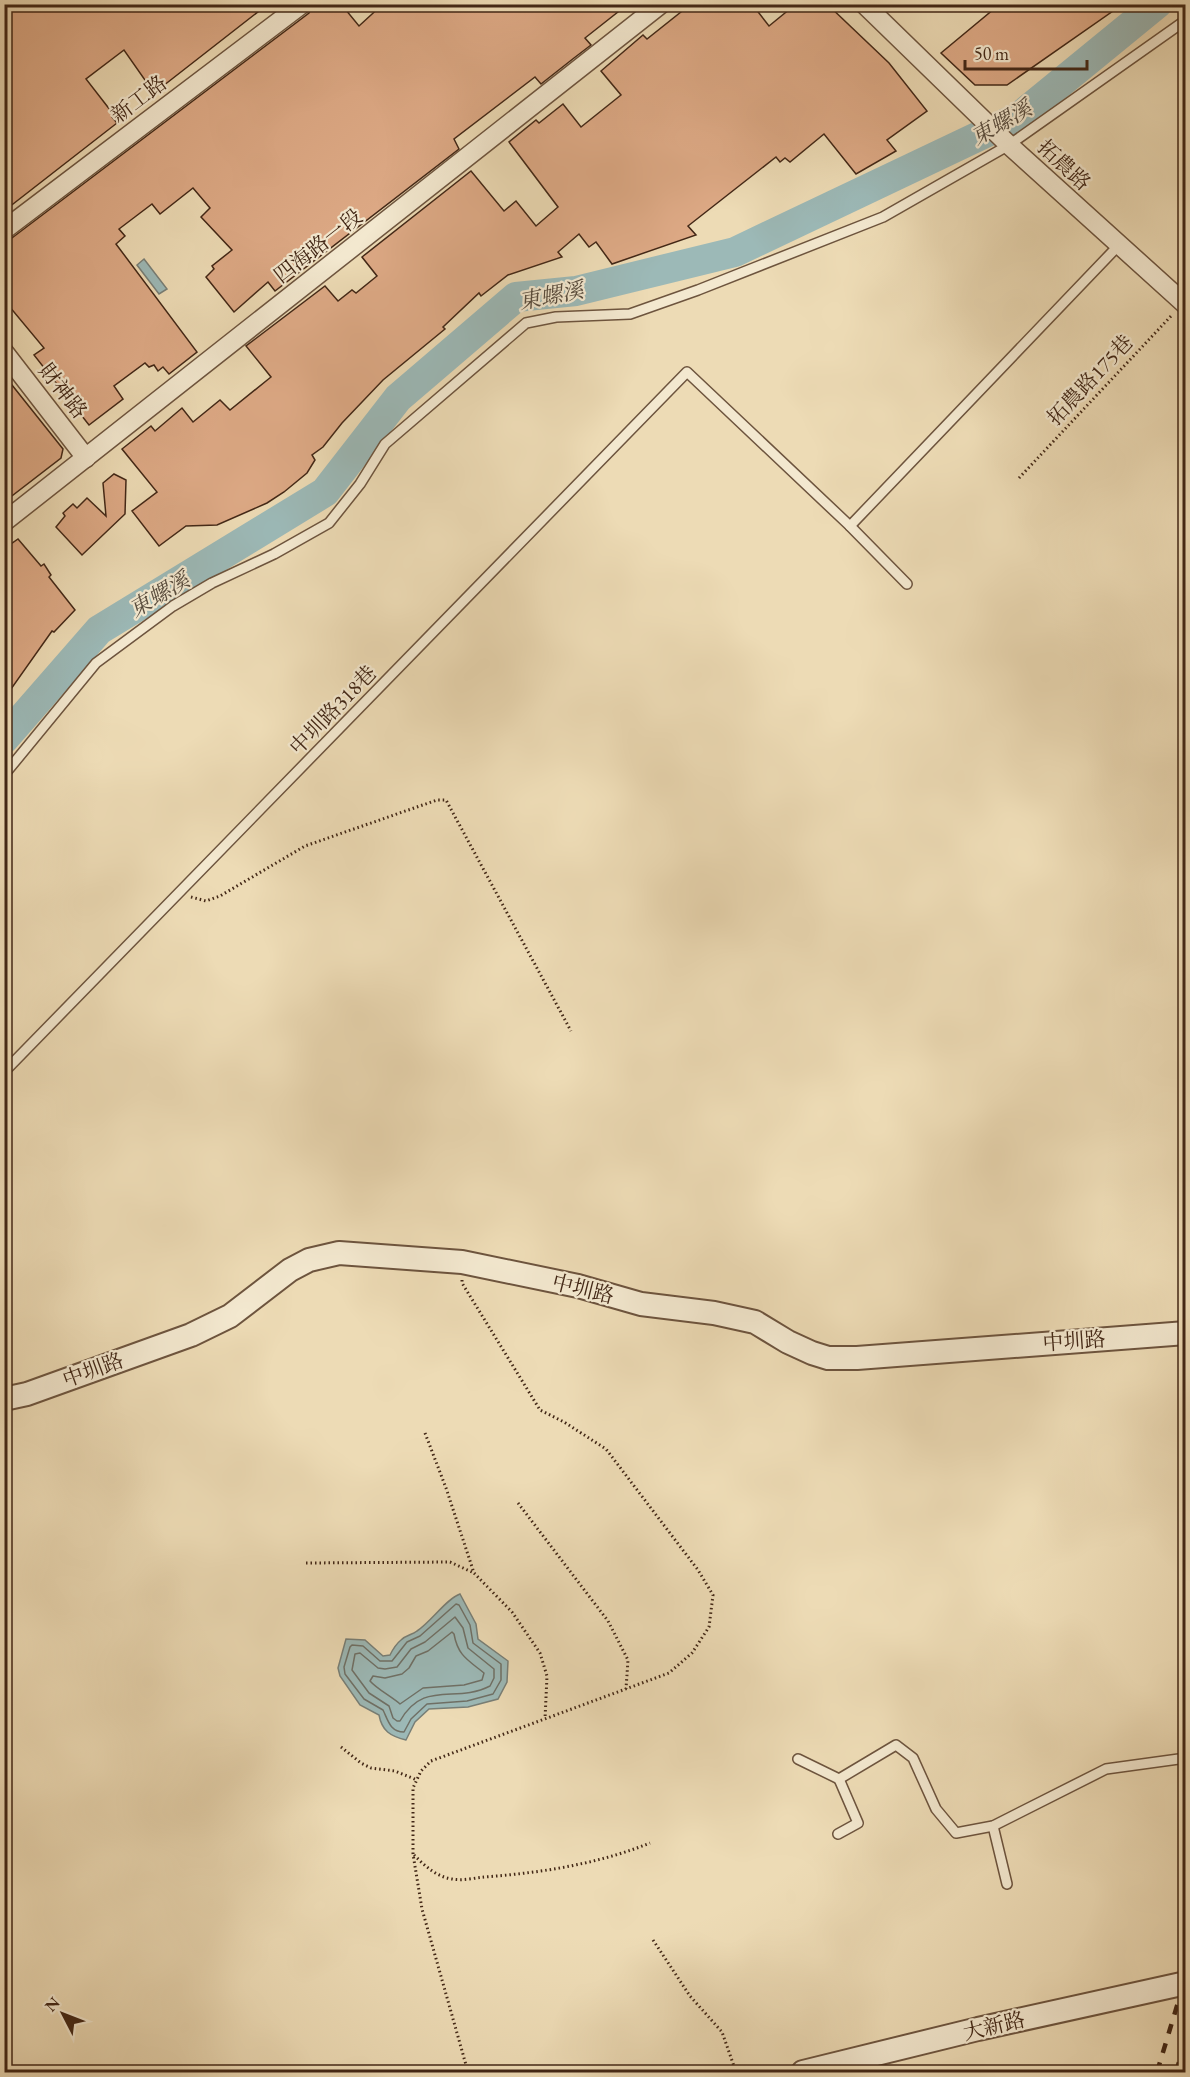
<svg xmlns="http://www.w3.org/2000/svg" width="1190" height="2077" viewBox="0 0 1190 2077" font-family="'EB Garamond','Noto Serif TC',serif">
<style>
.water{fill:#9cb9b7;stroke:#787f77;stroke-width:1.5}
.lines{fill:none;stroke-linecap:round;stroke-linejoin:round}
.shore{stroke:#6f7066;stroke-width:1.5}
.river{stroke:#9cb9b7;stroke-width:30}
.building{fill:#dda985;stroke:#422716;stroke-width:1.5}
.service-casing{stroke:#6d543e;stroke-width:12}
.minor-casing{stroke:#6d543e;stroke-width:21}
.tertiary-casing{stroke:#6d543e;stroke-width:26}
.path{stroke:#422716;stroke-width:3;stroke-dasharray:1.5 3;stroke-linecap:butt}
.service{stroke:#f3e8cf;stroke-width:9}
.minor{stroke:#f3e8cf;stroke-width:18}
.tertiary{stroke:#f3e8cf;stroke-width:22}
.rail{stroke:#422716;stroke-width:4.5;stroke-dasharray:10 10;stroke-linecap:butt}
.labels{text-anchor:middle;stroke-width:4.5;stroke-linejoin:round;paint-order:stroke}
.street-label{font-size:21px;fill:#422716;stroke:#f3e8cf}
.water-label{font-size:22px;font-style:italic;fill:#584c3e;stroke:#f3e8cf}
</style>
<rect width="100%" height="100%" fill="#eddbb5"/>
<filter id="stains"><feTurbulence type="fractalNoise" baseFrequency=".00333" numOctaves="4"/><feColorMatrix values="0 0 0 0 .2 0 0 0 0 .09 0 0 0 0 .02 0 0 0 .5 -.17"/></filter>
<radialGradient id="worn" r=".72"><stop offset=".6" stop-color="#630" stop-opacity="0"/><stop offset="1" stop-color="#630" stop-opacity=".3"/></radialGradient>
<g class="water">
<polygon points="144,259 167,289 159,294 137,265"/>
<path d="M460,1594L476,1624L478,1639L508,1661L507,1682L498,1699L468,1707L429,1709L415,1722L406,1740C390,1736 382,1731 379,1715L360,1705L340,1676L338,1668L346,1639L365,1640L383,1656L390,1655C393,1649 396,1644 401,1640C406,1635 412,1635 417,1631C431,1622 446,1599 460,1594Z"/>
</g>
<g class="lines">
<g class="shore">
<path d="M456,1604L459,1605L470,1625L473,1643L501,1664V1680L493,1694L467,1701L427,1704L411,1719L404,1732C390,1732 388,1720 383,1710L364,1699L345,1674L344,1667L350,1647L352,1645L363,1646L380,1661H392L407,1642L420,1636Z"/>
<path d="M455,1617L463,1628L468,1648L494,1669V1678L490,1686C455,1704 424,1679 400,1721H397L393,1718L389,1706L369,1693L352,1670L355,1654L360,1653L378,1668L385,1669L397,1667L411,1649L425,1642Z"/>
<path d="M452,1632L454,1634C458,1656 468,1660 484,1673L482,1680L464,1685L423,1688L400,1704C392,1697 377,1689 370,1681L373,1676L385,1678L402,1674L409,1668L416,1656L428,1651Z"/>
</g>
<polyline class="river" points="4,739 99,630 325,492 398,398 516,297 576,291 735,252 1019,117 1157,4"/>
</g>
<g class="building">
<polygon points="4,4 268,4 154,93 124,50 86,79 114,115 112,117 117,123 4,211"/>
<polygon points="313,4 341,4 359,26 383,4 628,4 585,38 591,45 574,58 541,84 535,77 454,139 459,149 275,291 268,282 234,312 206,277 214,269 212,266 232,250 201,217 210,208 193,188 160,214 152,204 119,229 125,236 116,244 197,352 169,374 163,367 158,371 154,365 149,367 145,363 114,386 123,399 89,425 34,355 44,348 4,300 4,244 309,13"/>
<polygon points="691,4 752,4 769,26 796,4 827,4 889,63 927,111 887,140 896,151 856,174 824,134 790,162 785,158 780,162 776,157 688,226 696,235 612,264 596,242 589,247 579,234 558,252 562,257 508,275 481,296 479,293 443,327 445,329 383,380 342,423 323,447 312,455 315,460 307,473 284,492 267,503 217,525 186,526 159,546 132,511 157,492 122,449 151,426 155,431 182,408 193,422 220,400 230,410 271,377 246,346 325,286 338,301 352,290 356,293 377,276 362,257 471,171 504,211 516,201 536,226 558,207 509,142 536,120 539,123 563,104 581,127 621,95 601,71 643,35 647,39"/>
<polygon points="1000,4 1123,4 1007,85 975,85 941,53"/>
<polygon points="4,375 63,449 61,458 4,502"/>
<polygon points="114,474 126,480 125,514 82,555 56,527 65,516 63,513 73,504 77,508 87,498 106,516 103,483"/>
<polygon points="18,539 41,566 44,564 51,575 49,577 75,610 54,632 52,631 4,699 4,549"/>
</g>
<g class="lines">
<defs>
<g id="service">
<polyline points="850,526 907,584"/>
<polyline points="4,775 96,663 173,606 212,583 274,554 329,523 360,484 385,444 526,323 556,317 630,314 698,290 883,217 1009,145 1186,20"/>
<polyline points="4,1072 687,372 850,526 1118,246"/>
<polyline points="798,1759 839,1779 896,1745 913,1758 936,1809 956,1833 993,1826 1106,1769 1186,1758"/>
<polyline points="993,1826 1007,1884"/>
<polyline points="838,1834 858,1823 839,1779"/>
</g>
<g id="minor">
<polyline points="864,4 1009,145 1186,305"/>
<polyline points="4,230 302,4"/>
<polyline points="4,352 86,458"/>
<polyline points="4,522 661,4"/>
</g>
<g id="tertiary">
<polyline points="4,1399 27,1394 191,1335 230,1316 290,1270 309,1260 339,1253 462,1262 578,1286 641,1304 714,1313 755,1322 788,1342 812,1353 828,1358 857,1358 1186,1333"/>
<polyline points="803,2072 978,2029 1186,1983"/>
</g>
</defs>
<use href="#service" class="service-casing"/>
<use href="#minor" class="minor-casing"/>
<use href="#tertiary" class="tertiary-casing"/>
<g class="path">
<polyline points="1019,478 1172,315"/>
<polyline points="191,897 206,901 220,896 305,846 437,800 446,800 571,1031"/>
<polyline points="462,1280 462,1283 540,1410 564,1422 606,1449 698,1570 713,1595 709,1627 692,1653 669,1673 431,1761 421,1771 413,1788 413,1854 422,1909 468,2072"/>
<polyline points="425,1433 446,1488 474,1573 512,1612 540,1653 547,1676 545,1719"/>
<polyline points="518,1503 608,1621 628,1660 626,1689"/>
<polyline points="306,1563 450,1562 474,1573"/>
<polyline points="341,1747 361,1763 371,1768 395,1771 417,1780"/>
<path d="M414,1855C425,1866 437,1877 452,1879C462,1881 474,1878 484,1877C540,1873 598,1864 650,1843"/>
<polyline points="653,1940 690,1996 722,2032 736,2072"/>
</g>
<use href="#service" class="service"/>
<use href="#minor" class="minor"/>
<use href="#tertiary" class="tertiary"/>
<g class="rail">
<polyline points="1157,2072 1186,1976"/>
<polyline points="1176,2072 1186,2039"/>
</g>
</g>
<g class="labels">
<g class="street-label">
<text transform="translate(139 99) rotate(-37)" y="7">新工路</text>
<text transform="translate(1064 165) rotate(43)" y="7">拓農路</text>
<text transform="translate(318 246) rotate(-38)" y="7">四海路一段</text>
<text transform="translate(1090 380) rotate(-47)" y="7">拓農路175巷</text>
<text transform="translate(63 391) rotate(52)" y="7">財神路</text>
<text transform="translate(333 710) rotate(-46)" y="7">中圳路318巷</text>
<text transform="translate(583 1289) rotate(14)" y="7">中圳路</text>
<text transform="translate(1074 1341) rotate(-4)" y="7">中圳路</text>
<text transform="translate(93 1370) rotate(-20)" y="7">中圳路</text>
<text transform="translate(994 2026) rotate(-13)" y="7">大新路</text>
</g>
<g class="water-label">
<text transform="translate(1001 122) rotate(-30)" y="8">東螺溪</text>
<text transform="translate(551 295) rotate(-11)" y="8">東螺溪</text>
<text transform="translate(159 594) rotate(-31)" y="8">東螺溪</text>
</g>
</g>
<rect width="1190" height="2077" fill="none" stroke="#eddbb5" stroke-width="24"/>
<rect x="6" y="6" width="1178" height="2065" fill="none" stroke="#422716" stroke-width="3"/>
<rect x="12" y="12" width="1166" height="2053" fill="none" stroke="#422716" stroke-width="1.5"/>
<g transform="translate(63 2014) rotate(312)" stroke="#f3e8cf" stroke-width="4.5" paint-order="stroke">
<path d="M0-4.5L10 22L0 15L-10 22Z" fill="#422716"/>
<text y="-9" font-size="16" font-weight="bold" text-anchor="middle" fill="#422716">N</text>
</g>
<path d="M965 60v9h122v-9" fill="none" stroke="#422716" stroke-width="3"/>
<text x="974" y="60" font-size="18" fill="#422716" stroke="#f3e8cf" stroke-width="4.5" paint-order="stroke">50 m</text>
<rect width="100%" height="100%" filter="url(#stains)"/>
<rect width="100%" height="100%" fill="url(#worn)"/>
</svg>
